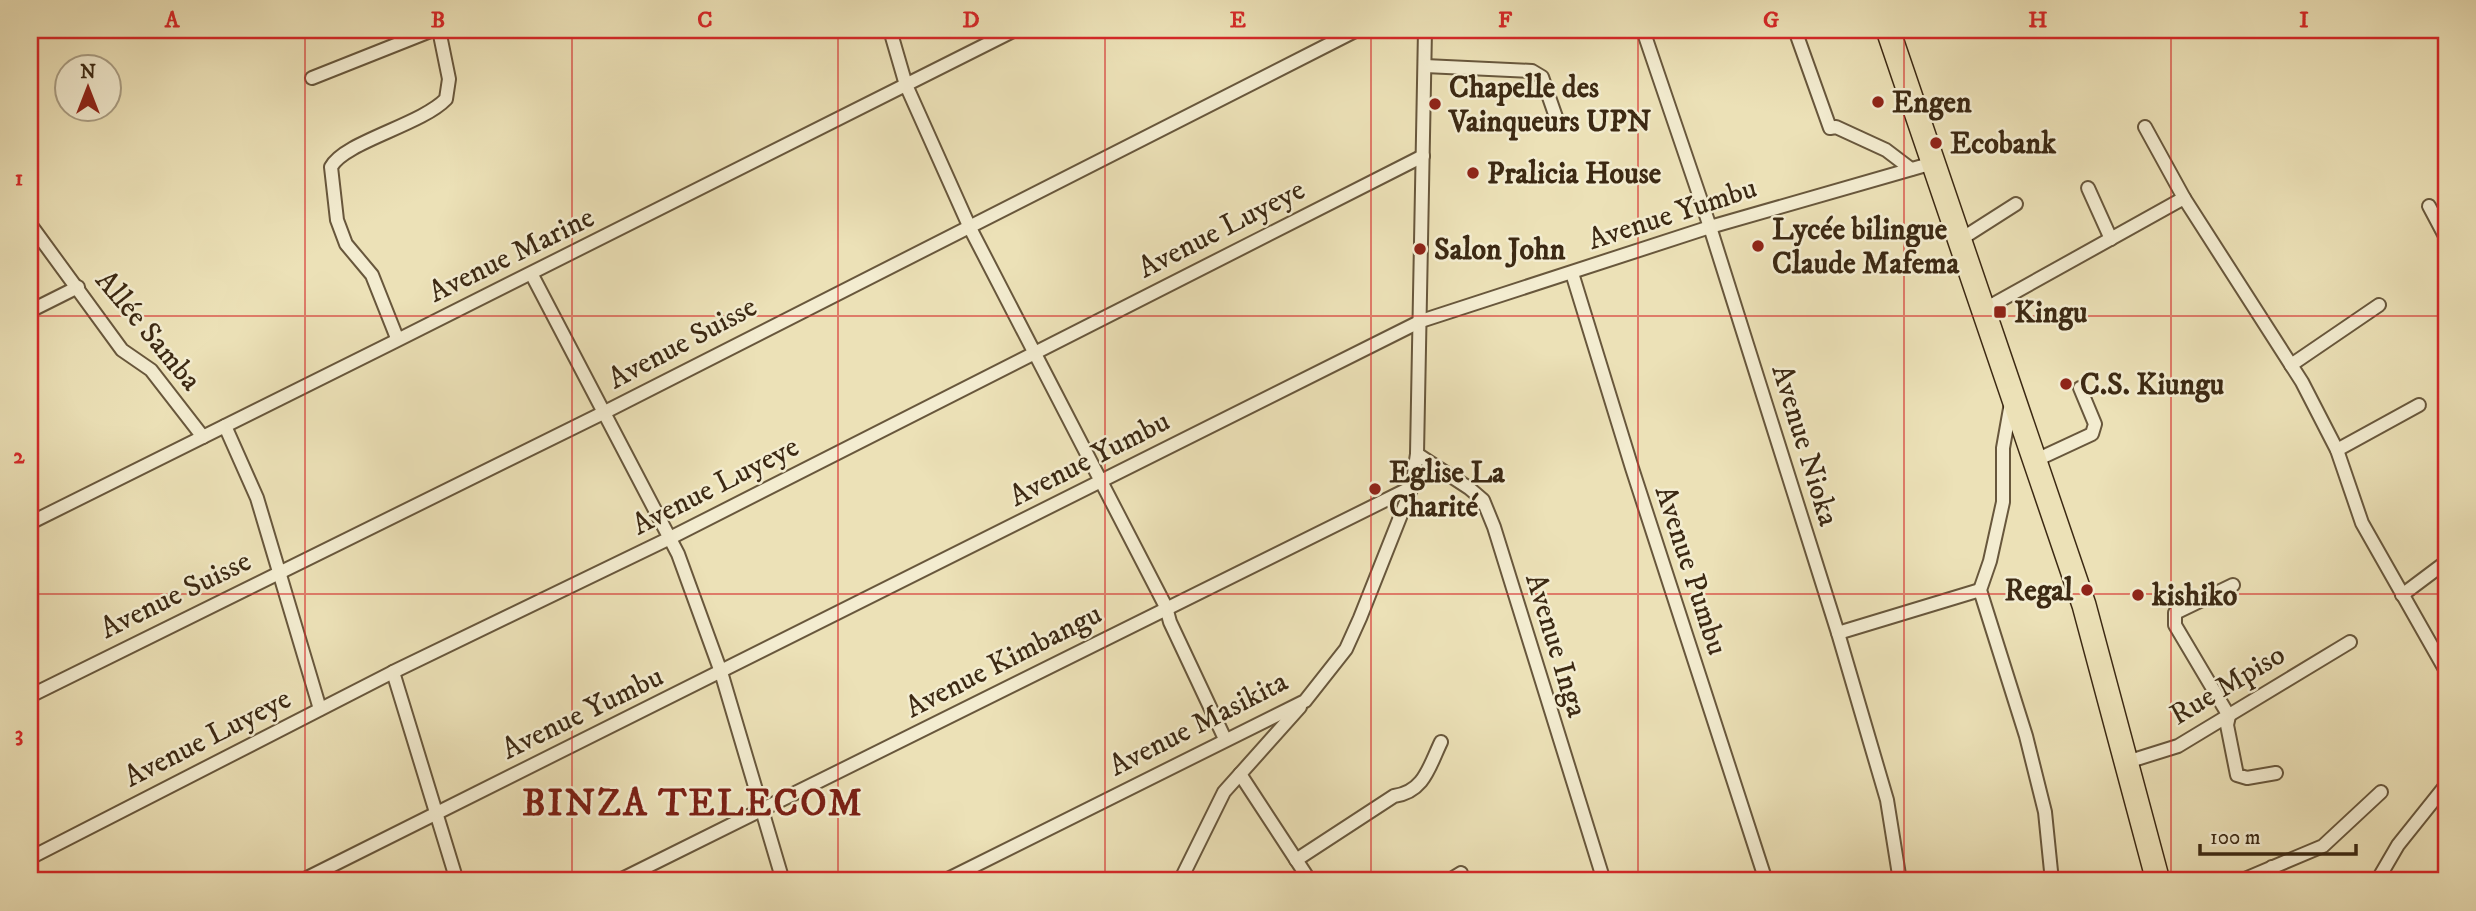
<svg xmlns="http://www.w3.org/2000/svg" width="2476" height="911" viewBox="0 0 2476 911" font-family="'IM FELL DW Pica',serif">
<style>
.lines{fill:none;stroke-linecap:round;stroke-linejoin:round}
.street-casing{stroke:#68573c;stroke-width:16}
.highway-casing{stroke:#3c2913;stroke-width:26}
.street{stroke:#f3ecd0;stroke-width:12}
.highway{stroke:#ece1b7;stroke-width:23}
.grid{fill:none;stroke:#d62828;stroke-width:2;stroke-opacity:0.55}
.poi-dot{fill:#8f2418;stroke:#f3ecd0;stroke-width:2.5}
.labels{text-anchor:middle;stroke-width:5;stroke-linejoin:round;paint-order:stroke}
.poi-label{font-size:30px;font-weight:bold;fill:#3c2913;stroke:#f3ecd0;text-anchor:start}
.street-label{font-size:30px;fill:#3c2913;stroke:#f3ecd0}
.district-label{font-size:37px;font-weight:bold;letter-spacing:2px;fill:#7a1f14;stroke:#f3ecd0}
.neatline{fill:none;stroke:#d62828;stroke-width:2.5}
.grid-label{font-size:23px;text-anchor:middle;font-weight:bold;fill:#d62828}
</style>
<rect width="100%" height="100%" fill="#ece1b7"/>
<filter id="stains"><feTurbulence type="fractalNoise" baseFrequency=".00286" numOctaves="4"/><feColorMatrix values="0 0 0 0 .2 0 0 0 0 .09 0 0 0 0 .02 0 0 0 .5 -.17"/></filter>
<radialGradient id="worn" r=".72"><stop offset=".6" stop-color="#630" stop-opacity="0"/><stop offset="1" stop-color="#630" stop-opacity=".3"/></radialGradient>
<g class="lines">
<defs>
<g id="street">
<polyline points="890,30 906,85 970,228 1166,607 1170,622 1225,739"/>
<polyline points="1643,30 1710,227 1838,633 1887,800 1900,881"/>
<polyline points="1795,30 1830,128 1836,127 1886,150 1911,169"/>
<polyline points="1425,66 1532,71 1542,77 1557,120"/>
<polyline points="312,78 433,30"/>
<polyline points="2145,127 2184,198 2302,382 2337,450 2362,523 2446,671"/>
<polyline points="2088,188 2111,239"/>
<polyline points="2429,206 2446,238"/>
<polyline points="30,224 122,350 151,370 203,437"/>
<polyline points="1958,241 2016,204"/>
<polyline points="1572,273 1632,468 1766,881"/>
<polyline points="532,275 678,554 721,672 783,881"/>
<polyline points="1983,310 2184,198"/>
<polyline points="30,311 78,287"/>
<path d="M397,338L372,275L346,244L337,220L331,167C344,142 421,125 446,99L449,79L439,30"/>
<polyline points="2291,365 2379,305"/>
<polyline points="2011,403 2003,448 2003,502 1990,561 1980,590 2026,736 2045,812 2052,881"/>
<polyline points="225,426 257,498 320,709"/>
<polyline points="2337,450 2419,405"/>
<polyline points="1417,454 1469,488 1483,500 1494,527 1604,881"/>
<polyline points="2034,461 2092,434 2095,424 2080,388"/>
<path d="M30,523C359,360 687,195 1015,30"/>
<polyline points="2233,585 2175,613 2175,625 2229,716 2227,725 2237,775 2247,778 2276,773"/>
<polyline points="2402,595 2446,562"/>
<polyline points="1838,633 1980,590"/>
<polyline points="393,672 457,881"/>
<polyline points="30,696 603,413 1357,30"/>
<polyline points="2127,762 2178,746 2350,642"/>
<polyline points="1240,774 1310,881"/>
<polyline points="30,858 393,672 668,539 1423,156"/>
<path d="M1296,860L1394,796C1424,792 1429,767 1441,742"/>
<polyline points="2272,867 2273,881"/>
<polyline points="301,881 1421,321 1710,227 1933,163"/>
<polyline points="618,881 1412,487"/>
<polyline points="944,881 1305,701 1346,649 1360,618 1412,487 1417,454 1425,30"/>
<polyline points="1180,881 1224,792 1300,707"/>
<polyline points="1448,881 1461,873"/>
<polyline points="2240,881 2323,846 2381,792"/>
<polyline points="2377,881 2398,845 2446,785"/>
</g>
<polyline id="highway" points="1888,30 2084,605 2158,881"/>
</defs>
<use href="#street" class="street-casing"/>
<use href="#highway" class="highway-casing"/>
<use href="#street" class="street"/>
<use href="#highway" class="highway"/>
</g>
<path class="grid" d="M305,30V881M572,30V881M838,30V881M1105,30V881M1371,30V881M1638,30V881M1904,30V881M2171,30V881M30,316H2446M30,594H2446"/>
<g class="poi-dot">
<circle cx="1878" cy="102" r="7"/>
<circle cx="1435" cy="104" r="7"/>
<circle cx="1936" cy="143" r="7"/>
<circle cx="1473" cy="173" r="7"/>
<circle cx="1758" cy="246" r="7"/>
<circle cx="1420" cy="249" r="7"/>
<rect x="1993" y="305" width="14" height="14" rx="3.5"/>
<circle cx="2066" cy="384" r="7"/>
<circle cx="1375" cy="489" r="7"/>
<circle cx="2087" cy="590" r="7"/>
<circle cx="2138" cy="595" r="7"/>
</g>
<g class="labels">
<g class="poi-label">
<text x="1449" y="97">Chapelle des<tspan x="1449" dy="34">Vainqueurs UPN</tspan></text>
<text x="1892" y="112">Engen</text>
<text x="1950" y="153">Ecobank</text>
<text x="1487" y="183">Pralicia House</text>
<text x="1772" y="239">Lycée bilingue<tspan x="1772" dy="34">Claude Mafema</tspan></text>
<text x="1434" y="259">Salon John</text>
<text x="2014" y="322">Kingu</text>
<text x="2080" y="394">C.S. Kiungu</text>
<text x="1389" y="482">Eglise La<tspan x="1389" dy="34">Charité</tspan></text>
<text x="2073" y="600" text-anchor="end">Regal</text>
<text x="2152" y="605">kishiko</text>
</g>
<g class="street-label">
<text transform="translate(1672 213) rotate(-18)" y="10">Avenue Yumbu</text>
<text transform="translate(1221 228) rotate(-27)" y="10">Avenue Luyeye</text>
<text transform="translate(511 254) rotate(-26)" y="10">Avenue Marine</text>
<text transform="translate(149 330) rotate(50)" y="10">Allée Samba</text>
<text transform="translate(682 342) rotate(-28)" y="10">Avenue Suisse</text>
<text transform="translate(1806 445) rotate(73)" y="10">Avenue Nioka</text>
<text transform="translate(1089 458) rotate(-27)" y="10">Avenue Yumbu</text>
<text transform="translate(715 485) rotate(-27)" y="10">Avenue Luyeye</text>
<text transform="translate(1692 570) rotate(72)" y="10">Avenue Pumbu</text>
<text transform="translate(175 594) rotate(-26)" y="10">Avenue Suisse</text>
<text transform="translate(1557 645) rotate(73)" y="10">Avenue Inga</text>
<text transform="translate(1003 660) rotate(-27)" y="10">Avenue Kimbangu</text>
<text transform="translate(2227 684) rotate(-31)" y="10">Rue Mpiso</text>
<text transform="translate(582 712) rotate(-26)" y="10">Avenue Yumbu</text>
<text transform="translate(1198 723) rotate(-27)" y="10">Avenue Masikita</text>
<text transform="translate(207 737) rotate(-27)" y="10">Avenue Luyeye</text>
</g>
<g class="district-label">
<text x="693" y="815">BINZA TELECOM</text>
</g>
</g>
<rect width="2476" height="911" fill="none" stroke="#ece1b7" stroke-width="77"/>
<g transform="translate(88 88)"><circle r="33" fill="#f3ecd0" stroke="#aa9e84" stroke-width="2"/>
<path d="M0-5L12 26L0 18L-12 26Z" fill="#8f2418"/>
<text y="-10" font-size="19" font-weight="bold" text-anchor="middle" fill="#3c2913">N</text>
</g>
<path d="M2200 844v10h156v-10" fill="none" stroke="#3c2913" stroke-width="3.5"/>
<text x="2210" y="844" font-size="21" fill="#3c2913" stroke="#f3ecd0" stroke-width="5" paint-order="stroke">100 m</text>
<rect x="38" y="38" width="2400" height="834" class="neatline"/>
<g class="grid-label">
<text x="172" y="27">A</text>
<text x="438" y="27">B</text>
<text x="705" y="27">C</text>
<text x="971" y="27">D</text>
<text x="1238" y="27">E</text>
<text x="1505" y="27">F</text>
<text x="1771" y="27">G</text>
<text x="2038" y="27">H</text>
<text x="2304" y="27">I</text>
<text x="19" y="185">1</text>
<text x="19" y="463">2</text>
<text x="19" y="741">3</text>
</g>
<rect width="100%" height="100%" filter="url(#stains)"/>
<rect width="100%" height="100%" fill="url(#worn)"/>
</svg>
